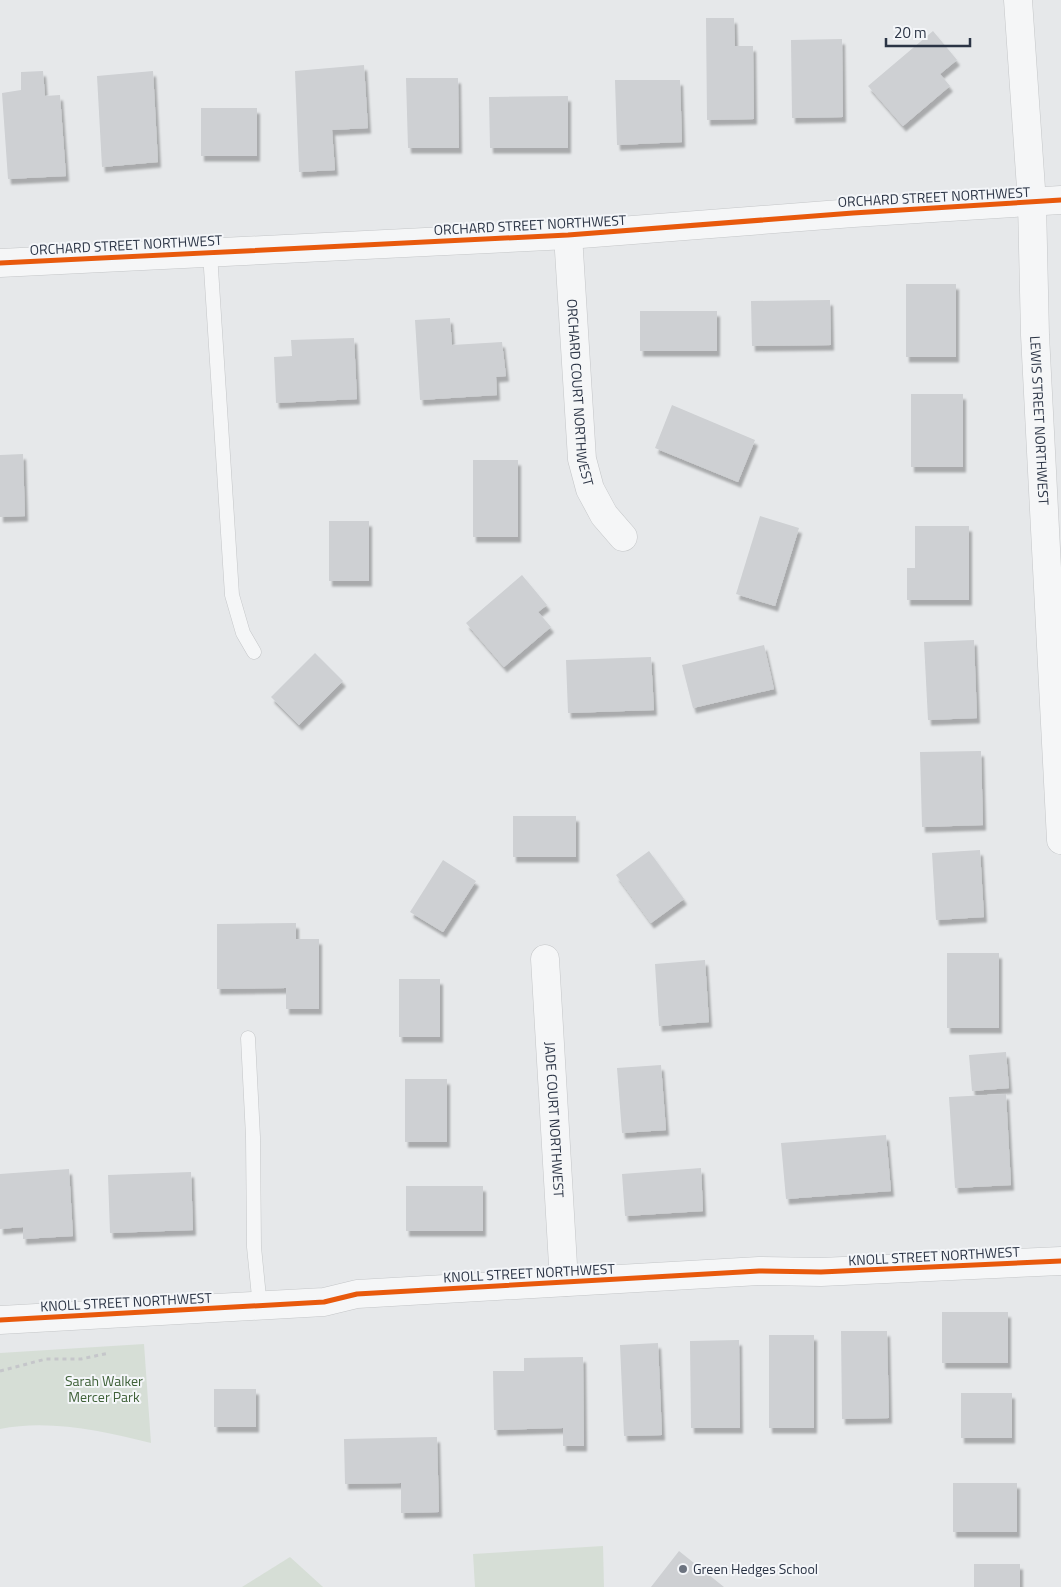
<svg xmlns="http://www.w3.org/2000/svg" width="1061" height="1587" viewBox="0 0 1061 1587" font-family="'Titillium Web',sans-serif">
<style>
.green{fill:#d6ded6}
.building{fill:#ced0d3;filter:url(#shadow)}
.lines{fill:none;stroke-linecap:round;stroke-linejoin:round}
.lane-casing{stroke:#c4c6c8;stroke-width:15}
.street-casing{stroke:#c4c6c8;stroke-width:29}
.path{stroke:#c5c6ca;stroke-width:3;stroke-dasharray:4 4;stroke-linecap:butt}
.lane{stroke:#f5f6f7;stroke-width:14}
.street{stroke:#f5f6f7;stroke-width:28}
.cycleway-casing{stroke:#f4f6f9;stroke-width:8}
.cycleway{stroke:#e8590c;stroke-width:5}
.poi-dot{fill:#6c737f;stroke:#f4f6f9;stroke-width:2}
.labels{text-anchor:middle;stroke-width:4;stroke-linejoin:round;paint-order:stroke}
.street-label{font-size:14px;fill:#2b3445;stroke:#f4f6f9}
.park-label{font-size:14px;fill:#3f6138;stroke:#f4f6f9}
.poi-label{font-size:14px;fill:#2b3445;stroke:#f4f6f9;text-anchor:start}
</style>
<defs>
<filter id="shadow"><feDropShadow dx="3" dy="5.5" stdDeviation="1" flood-color="#0004"/></filter>
</defs>
<rect width="100%" height="100%" fill="#e6e8ea"/>
<g class="green">
<path d="M144,1344L151,1443C103,1431 49,1419 0,1429V1353Z"/>
<polygon points="603,1546 604,1587 475,1587 473,1554"/>
<polygon points="290,1557 323,1587 242,1587"/>
</g>
<g class="building">
<polygon points="706,18 734,18 735,46 753,46 754,119 707,120"/>
<polygon points="933,31 957,60 940,74 950,86 903,126 868,86"/>
<polygon points="842,39 843,117 792,118 791,40"/>
<polygon points="364,65 368,128 332,130 335,170 299,172 295,71"/>
<polygon points="43,71 45,96 60,95 66,176 8,179 2,93 21,90 21,72"/>
<polygon points="153,71 158,162 102,167 97,76"/>
<polygon points="406,78 458,78 459,148 408,148"/>
<polygon points="615,80 680,80 682,142 617,145"/>
<polygon points="568,96 568,148 490,148 489,97"/>
<rect x="201" y="108" width="56" height="48"/>
<rect x="906" y="284" width="50" height="73"/>
<polygon points="830,300 831,345 752,346 751,301"/>
<rect x="640" y="311" width="77" height="40"/>
<polygon points="450,318 452,345 502,342 506,376 496,377 497,395 420,400 415,320"/>
<polygon points="354,338 357,399 276,403 274,357 292,356 291,340"/>
<rect x="911" y="394" width="52" height="73"/>
<polygon points="672,405 755,440 738,482 655,448"/>
<polygon points="23,454 25,516 0,517 0,455"/>
<rect x="473" y="460" width="45" height="77"/>
<polygon points="760,516 799,528 775,606 736,594"/>
<rect x="329" y="521" width="40" height="60"/>
<polygon points="915,526 969,526 969,600 907,600 907,568 915,568"/>
<polygon points="522,575 547,605 538,612 551,627 504,667 466,623"/>
<polygon points="974,640 977,718 928,720 924,642"/>
<polygon points="764,645 774,689 693,708 682,665"/>
<polygon points="315,653 343,681 299,725 271,697"/>
<polygon points="651,657 654,710 568,713 566,660"/>
<polygon points="981,751 983,825 922,827 920,752"/>
<rect x="513" y="816" width="63" height="41"/>
<polygon points="980,850 984,917 936,920 932,853"/>
<polygon points="649,851 684,899 651,923 616,875"/>
<polygon points="443,860 476,881 443,932 410,912"/>
<polygon points="296,923 296,939 319,939 319,1009 286,1009 286,988 217,989 217,924"/>
<rect x="947" y="953" width="52" height="75"/>
<polygon points="705,960 709,1022 659,1026 655,964"/>
<rect x="399" y="979" width="41" height="58"/>
<polygon points="1006,1052 1009,1088 972,1091 969,1055"/>
<polygon points="661,1065 666,1130 622,1133 617,1068"/>
<rect x="405" y="1079" width="42" height="63"/>
<polygon points="1006,1094 1011,1185 955,1188 949,1097"/>
<polygon points="886,1135 891,1191 786,1199 781,1143"/>
<polygon points="701,1168 703,1211 625,1216 622,1174"/>
<polygon points="69,1169 73,1236 23,1239 23,1227 0,1229 0,1174"/>
<polygon points="191,1172 193,1230 110,1233 108,1175"/>
<rect x="406" y="1186" width="77" height="45"/>
<rect x="942" y="1312" width="66" height="51"/>
<polygon points="841,1331 887,1331 889,1418 842,1419"/>
<rect x="769" y="1335" width="45" height="93"/>
<polygon points="739,1340 740,1428 691,1428 690,1341"/>
<polygon points="658,1343 662,1435 624,1436 620,1345"/>
<polygon points="583,1357 584,1446 563,1446 563,1428 494,1430 493,1371 524,1371 524,1358"/>
<rect x="214" y="1389" width="42" height="38"/>
<rect x="961" y="1393" width="51" height="45"/>
<polygon points="437,1437 439,1512 401,1513 401,1483 345,1484 344,1439"/>
<rect x="953" y="1483" width="64" height="49"/>
<polygon points="679,1551 724,1587 651,1587"/>
<rect x="974" y="1564" width="46" height="23"/>
</g>
<g class="lines">
<defs>
<g id="lane">
<polyline points="210,253 232,595 243,633 254,652"/>
<polyline points="248,1038 253,1137 254,1247 260,1307"/>
</g>
<g id="street">
<path id="s1" d="M1018,0L1032,203L1035,335L1061,840"/>
<path id="s2" d="M568,235L582,459L590,489L604,515L623,537"/>
<polyline points="0,263 568,235 853,213 1061,200"/>
<path id="s3" d="M545,959L564,1282"/>
<polyline points="0,1320 324,1302 357,1294 759,1271 821,1272 1061,1261"/>
</g>
</defs>
<use href="#lane" class="lane-casing"/>
<use href="#street" class="street-casing"/>
<polyline class="path" points="0,1371 46,1359 81,1359 109,1353"/>
<use href="#lane" class="lane"/>
<use href="#street" class="street"/>
<defs>
<g id="cycleway">
<polyline points="0,263 568,235 853,213 1061,200"/>
<polyline points="0,1320 324,1302 357,1294 759,1271 821,1272 1061,1261"/>
</g>
</defs>
<use href="#cycleway" class="cycleway-casing"/>
<use href="#cycleway" class="cycleway"/>
</g>
<circle class="poi-dot" cx="683" cy="1569" r="5"/>
<g class="labels">
<g class="street-label">
<text transform="translate(934 197) rotate(-3)" y="5">ORCHARD STREET NORTHWEST</text>
<text transform="translate(530 225) rotate(-3)" y="5">ORCHARD STREET NORTHWEST</text>
<text transform="translate(126 245) rotate(-3)" y="5">ORCHARD STREET NORTHWEST</text>
<text dy="5" stroke="none"><textPath href="#s2" startOffset="158">ORCHARD COURT NORTHWEST</textPath></text>
<text dy="5" stroke="none"><textPath href="#s1" startOffset="421">LEWIS STREET NORTHWEST</textPath></text>
<text dy="5" stroke="none"><textPath href="#s3" startOffset="161">JADE COURT NORTHWEST</textPath></text>
<text transform="translate(934 1256) rotate(-3)" y="5">KNOLL STREET NORTHWEST</text>
<text transform="translate(529 1273) rotate(-3)" y="5">KNOLL STREET NORTHWEST</text>
<text transform="translate(126 1302) rotate(-3)" y="5">KNOLL STREET NORTHWEST</text>
</g>
<g class="park-label">
<text x="104" y="1386">Sarah Walker<tspan x="104" dy="16">Mercer Park</tspan></text>
</g>
<g class="poi-label">
<text x="693" y="1574">Green Hedges School</text>
</g>
</g>
<path d="M886 38v8h84v-8" fill="none" stroke="#2b3445" stroke-width="2.5"/>
<text x="894" y="38" font-size="15" fill="#2b3445" stroke="#f4f6f9" stroke-width="4" paint-order="stroke">20 m</text>
</svg>
